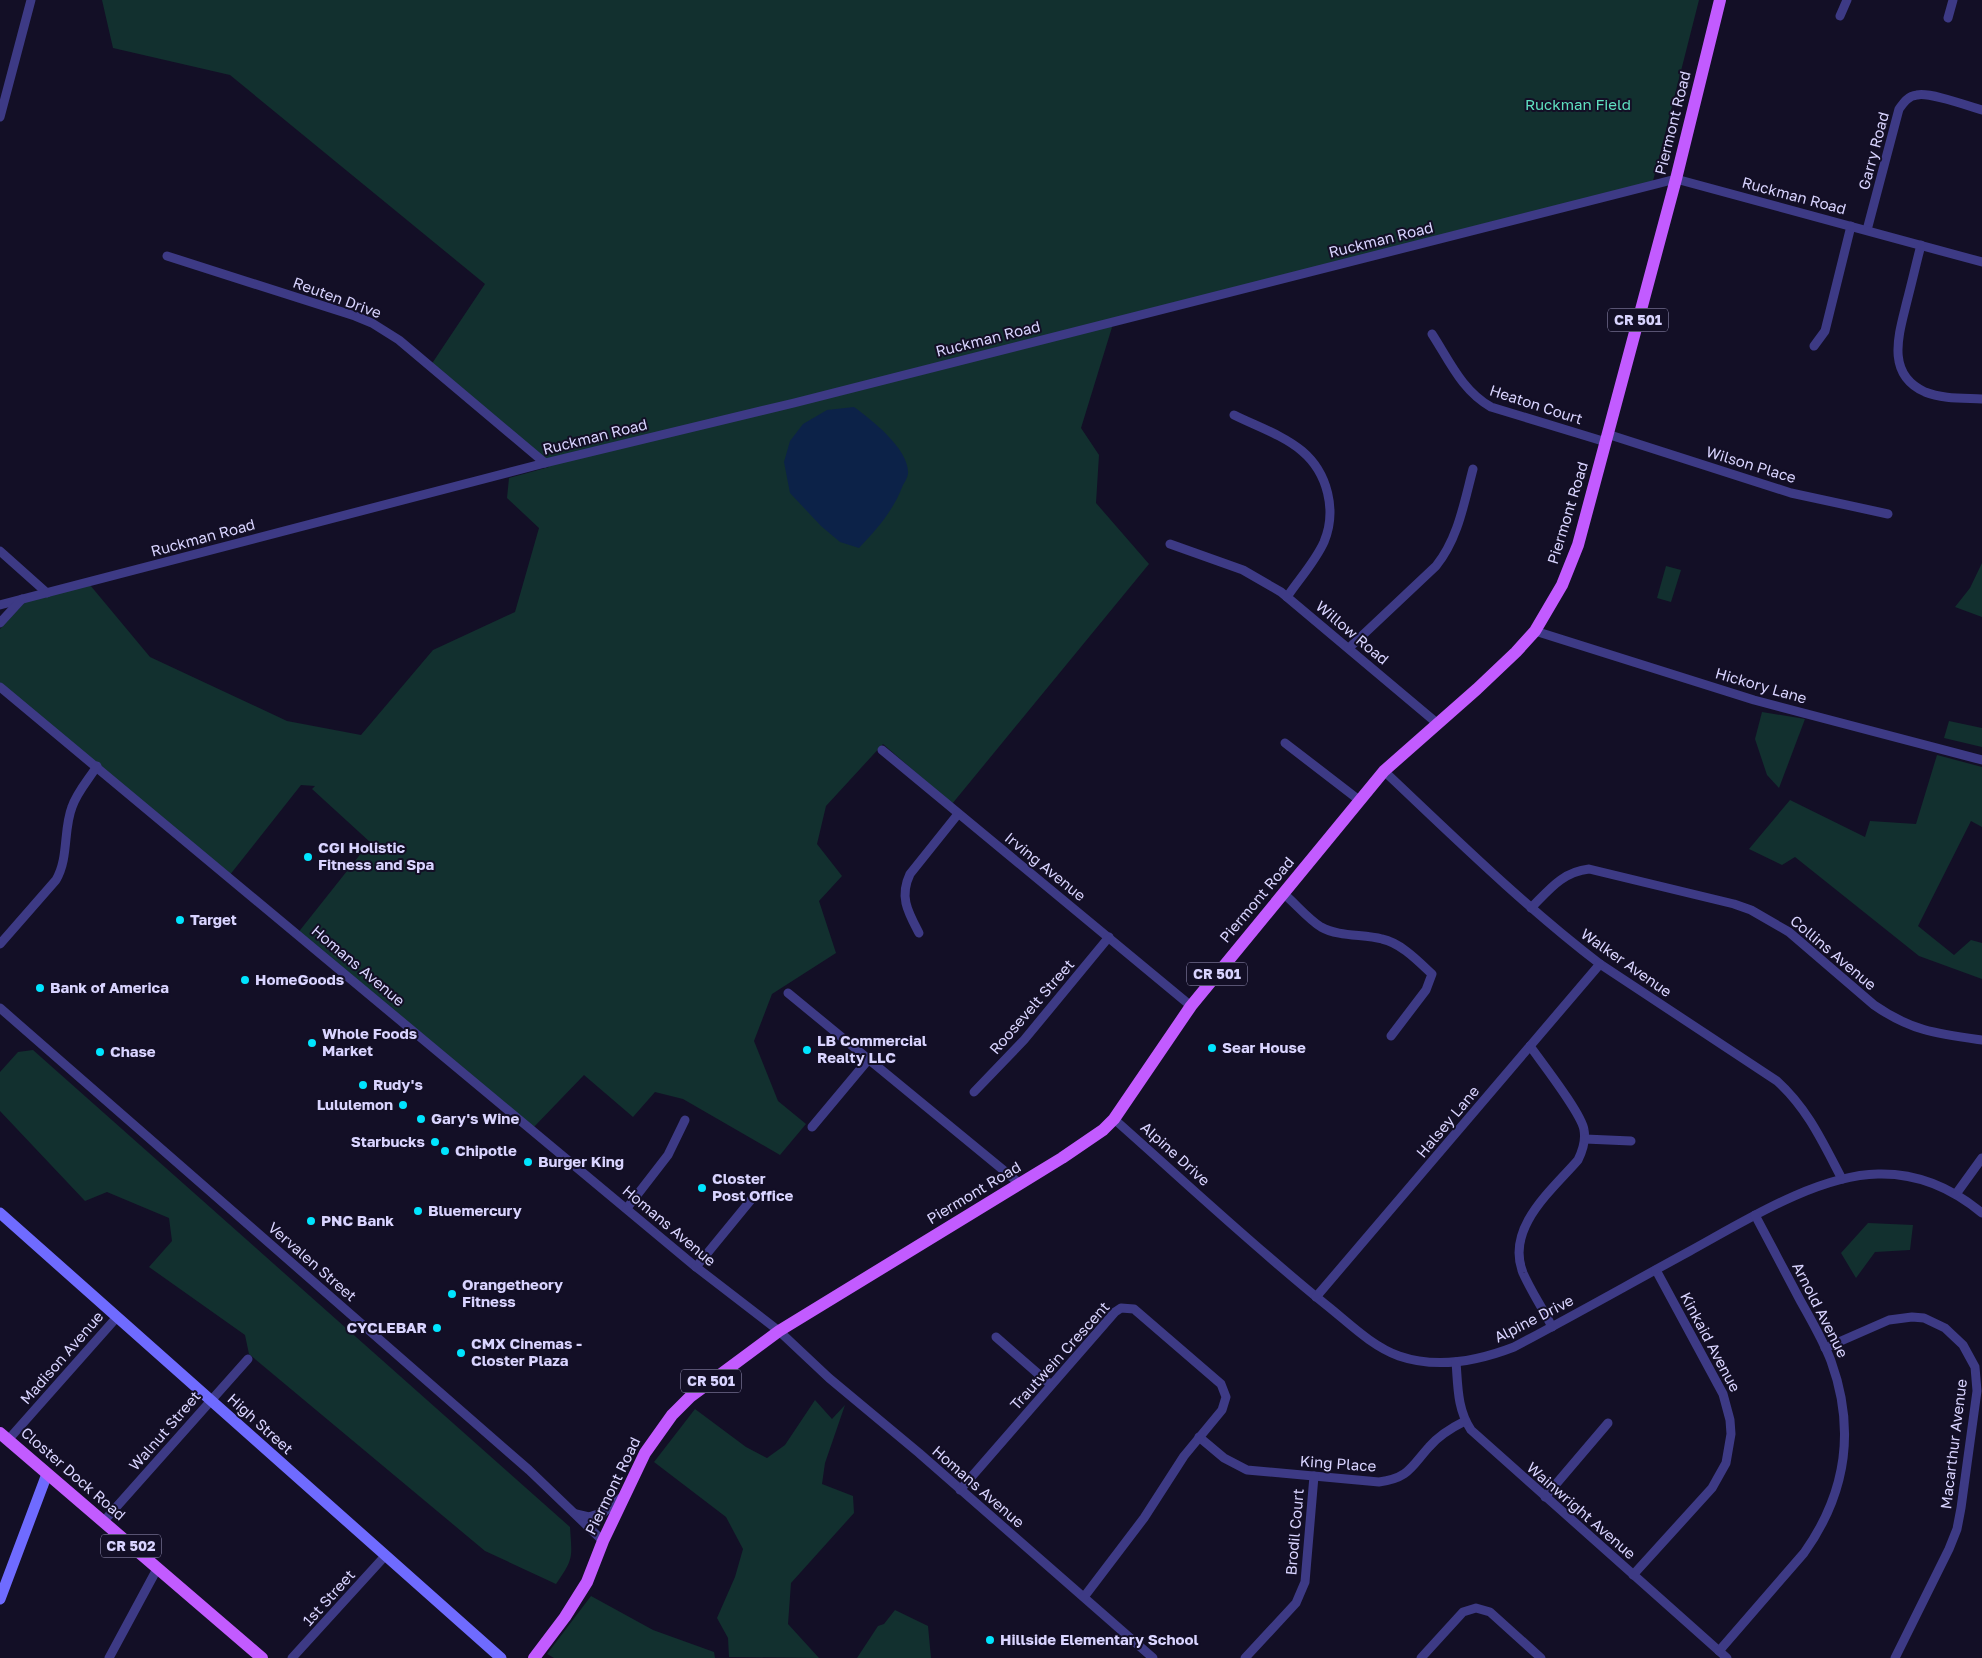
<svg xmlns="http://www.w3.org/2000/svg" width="1982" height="1658" viewBox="0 0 1982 1658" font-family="'Golos Text',sans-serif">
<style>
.green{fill:#12302f}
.water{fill:#0c2248}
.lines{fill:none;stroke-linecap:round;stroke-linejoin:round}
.street{stroke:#3d3a85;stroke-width:9}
.secondary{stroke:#6f6bff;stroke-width:11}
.primary{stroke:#c25bff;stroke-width:12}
.poi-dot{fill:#00e5ff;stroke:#130f26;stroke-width:2}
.labels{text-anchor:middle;stroke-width:4;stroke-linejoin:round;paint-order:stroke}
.shield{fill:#130f26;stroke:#9e99be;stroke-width:1}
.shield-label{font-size:14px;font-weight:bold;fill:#d9d4ff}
.park-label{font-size:15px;fill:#5fe0c0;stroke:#130f26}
.street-label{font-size:15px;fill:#d9d4ff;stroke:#130f26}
.poi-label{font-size:15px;font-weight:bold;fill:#d9d4ff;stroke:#130f26;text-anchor:start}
</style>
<rect width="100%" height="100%" fill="#130f26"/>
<g class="green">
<polygon points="102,0 1699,0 1653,181 1113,324 1081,428 1099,455 1096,503 1149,564 952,804 883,744 826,806 817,844 842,876 819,901 836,953 772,994 754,1041 778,1101 806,1124 780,1155 683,1099 655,1092 633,1117 584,1075 532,1129 297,934 370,842 312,789 315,786 301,785 229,876 0,685 0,629 25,602 90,585 150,657 287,721 361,735 433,650 515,612 539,528 507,498 509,478 549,467 431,365 485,284 230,75 113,48"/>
<polygon points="1982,563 1982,617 1955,607 1970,588"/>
<polygon points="1666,566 1681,570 1671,602 1657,598"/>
<polygon points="1762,712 1805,719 1779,788 1767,775 1755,739"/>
<polygon points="1949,721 1982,728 1982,747 1944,738"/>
<polygon points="1937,755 1982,767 1982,827 1971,821 1918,926 1954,955 1971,940 1982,943 1982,979 1919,956 1795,857 1782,865 1749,849 1790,800 1865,837 1870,821 1916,824"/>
<path d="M33,1050L570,1527C572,1558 574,1558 556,1584L485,1551L249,1354L245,1335L149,1267L172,1241L169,1218L107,1192L85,1201L0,1111V1072L18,1052Z"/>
<polygon points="1868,1223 1913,1225 1910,1250 1875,1252 1856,1278 1841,1253"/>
<polygon points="815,1400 832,1419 845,1405 825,1463 822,1484 853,1496 854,1513 791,1583 788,1624 819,1658 729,1657 728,1638 717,1618 735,1577 743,1549 726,1517 654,1462 695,1409 746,1447 767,1458 785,1445"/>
<polygon points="591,1596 653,1630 714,1652 715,1658 554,1658 547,1654"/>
<polygon points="895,1610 928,1626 931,1658 857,1658 878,1626 884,1624"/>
</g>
<path class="water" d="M854,407C872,420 910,450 908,474C907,478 905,482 903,485C893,511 878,528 859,548L840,542L821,526L790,493L784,462L790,441L803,424L827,410Z"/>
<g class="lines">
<g class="street">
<polyline points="1840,16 1847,0"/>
<polyline points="1948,18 1953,0"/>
<polyline points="0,117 31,0"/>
<path d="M1867,230L1899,109C1904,102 1908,96 1917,95C1930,92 1968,106 1982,110"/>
<path d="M1921,245C1916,264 1912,282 1907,301C1899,334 1885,374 1925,392C1942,399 1964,398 1982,399"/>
<polyline points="167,256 355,316 372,323 399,340 545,463"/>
<path d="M1432,334C1449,360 1462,391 1491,407L1606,442"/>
<polyline points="1814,346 1825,331 1851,226"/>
<path d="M1234,415C1256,426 1283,435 1302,451C1328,473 1337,511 1324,542C1315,562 1299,579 1287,597"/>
<polyline points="1607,434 1791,493 1888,514"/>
<polyline points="1170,544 1243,570 1281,592 1438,724"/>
<polyline points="0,551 47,593"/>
<polyline points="0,605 545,463 794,403 1676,179 1982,262"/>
<polyline points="0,623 22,599"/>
<polyline points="1535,631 1754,700 1982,760"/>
<path d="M1349,648L1436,566C1458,539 1464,503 1473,469"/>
<polyline points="0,687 696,1267 779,1331 829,1378 919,1453 1153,1658"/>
<polyline points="1285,743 1359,800"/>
<polyline points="882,750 1191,1006"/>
<path d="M1384,771C1454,837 1523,905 1600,964L1777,1081C1808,1109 1823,1143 1842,1179"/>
<path d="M1284,894C1296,904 1308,919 1321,927C1339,937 1363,934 1382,939C1401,943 1418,961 1432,974L1426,990L1391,1036"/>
<path d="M1531,908C1549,890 1562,872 1589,869L1734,904L1751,910L1789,932L1874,1005C1911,1031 1938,1034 1982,1040"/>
<path d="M919,933C908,912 899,897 910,874L958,814"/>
<path d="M0,944L56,880C69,858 63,830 72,807C77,792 89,779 97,766"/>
<polyline points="788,993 1019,1183"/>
<polyline points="0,1008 529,1470 603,1541"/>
<path d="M1530,1046C1542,1063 1582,1114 1584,1130C1586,1141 1583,1150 1578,1160C1552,1190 1505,1228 1523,1273C1531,1291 1543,1309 1552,1327"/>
<polyline points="974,1092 1024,1040 1109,937"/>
<path d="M1114,1119C1184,1181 1252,1245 1325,1304C1348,1322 1371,1346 1399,1356C1437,1369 1478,1361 1514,1347C1573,1316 1631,1283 1690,1251C1743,1222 1817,1175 1878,1174C1917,1173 1952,1188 1982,1213"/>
<polyline points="812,1127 868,1060"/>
<polyline points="1585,1139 1631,1141"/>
<polyline points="1956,1194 1982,1158"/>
<polyline points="627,1208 668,1155 685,1120"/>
<polyline points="696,1267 755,1195"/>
<polyline points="1316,1297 1600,964"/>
<polyline points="996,1337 1051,1385"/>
<polyline points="1825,1348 1889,1320 1912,1317 1924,1318 1945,1328 1963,1345 1975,1367 1977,1391 1961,1508 1957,1529 1949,1549 1895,1658"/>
<path d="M1456,1362C1458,1386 1457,1409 1471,1430L1727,1658"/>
<path d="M1199,1437L1224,1458L1247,1470L1379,1482C1409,1478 1411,1467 1429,1447C1439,1435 1451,1428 1465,1421"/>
<polyline points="8,1440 117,1317"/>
<polyline points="960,1490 1115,1312 1121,1308 1134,1309 1221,1384 1226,1397 1222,1410 1184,1456 1144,1518 1084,1597"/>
<polyline points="1545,1497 1608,1423"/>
<polyline points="576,1514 589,1517 604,1512 622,1497"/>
<polyline points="103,1522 248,1359"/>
<polyline points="1633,1575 1712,1488 1726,1463 1731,1434 1730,1420 1723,1394 1656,1270"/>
<path d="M1719,1651L1804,1553C1846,1494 1856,1430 1831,1361C1823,1340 1811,1320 1800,1300C1785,1272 1770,1243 1755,1215"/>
<polyline points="109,1658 157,1569"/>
<polyline points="292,1658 385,1556"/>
<polyline points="1245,1658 1296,1603 1305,1582 1314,1476"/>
<polyline points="1421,1658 1463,1612 1476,1608 1490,1612 1541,1658"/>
</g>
<g class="secondary">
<polyline points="0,1213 501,1658"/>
<polyline points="0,1599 47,1474"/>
</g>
<g class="primary">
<polyline points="0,1433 262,1658"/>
<polyline points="534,1658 565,1617 587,1582 603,1541 645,1453 672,1415 690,1397 779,1331 1062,1158 1103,1130 1114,1119 1191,1006 1384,771 1477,689 1516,652 1535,631 1562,585 1578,545 1676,179 1720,0"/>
</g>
</g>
<g class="poi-dot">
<circle cx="308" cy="857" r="5"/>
<circle cx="180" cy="920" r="5"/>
<circle cx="245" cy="980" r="5"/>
<circle cx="40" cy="988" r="5"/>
<circle cx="312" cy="1043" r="5"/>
<circle cx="1212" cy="1048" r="5"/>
<circle cx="807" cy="1050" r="5"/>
<circle cx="100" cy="1052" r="5"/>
<circle cx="363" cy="1085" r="5"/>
<circle cx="403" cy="1105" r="5"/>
<circle cx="421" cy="1119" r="5"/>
<circle cx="435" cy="1142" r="5"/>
<circle cx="445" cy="1151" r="5"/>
<circle cx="528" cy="1162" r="5"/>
<circle cx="702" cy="1188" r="5"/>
<circle cx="418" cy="1211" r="5"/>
<circle cx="311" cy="1221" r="5"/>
<circle cx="452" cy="1294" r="5"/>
<circle cx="437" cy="1328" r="5"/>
<circle cx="461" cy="1353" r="5"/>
<circle cx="990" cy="1640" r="5"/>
</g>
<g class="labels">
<g class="shield">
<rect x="1608" y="308.5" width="60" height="23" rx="4"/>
<rect x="1187" y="962.5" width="60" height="23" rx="4"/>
<rect x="681" y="1369.5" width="60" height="23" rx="4"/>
<rect x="101" y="1534.5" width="60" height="23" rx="4"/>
</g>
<g class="shield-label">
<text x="1638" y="325">CR 501</text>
<text x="1217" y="979">CR 501</text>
<text x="711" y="1386">CR 501</text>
<text x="131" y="1551">CR 502</text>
</g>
<g class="park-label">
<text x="1578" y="110">Ruckman Field</text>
</g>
<g class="street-label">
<text transform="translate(1673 123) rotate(-76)" y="5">Piermont Road</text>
<text transform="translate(1874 151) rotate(-75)" y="5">Garry Road</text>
<text transform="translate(1794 196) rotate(15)" y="5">Ruckman Road</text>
<text transform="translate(1381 240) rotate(-14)" y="5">Ruckman Road</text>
<text transform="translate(337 298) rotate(20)" y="5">Reuten Drive</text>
<text transform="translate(988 339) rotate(-14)" y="5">Ruckman Road</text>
<text transform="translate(1536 405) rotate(18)" y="5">Heaton Court</text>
<text transform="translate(595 437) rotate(-14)" y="5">Ruckman Road</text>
<text transform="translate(1751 465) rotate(17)" y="5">Wilson Place</text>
<text transform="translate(1568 513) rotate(-73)" y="5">Piermont Road</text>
<text transform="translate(203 538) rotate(-15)" y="5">Ruckman Road</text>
<text transform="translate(1352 633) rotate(40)" y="5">Willow Road</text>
<text transform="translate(1761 686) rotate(16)" y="5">Hickory Lane</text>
<text transform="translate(1045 867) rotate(39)" y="5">Irving Avenue</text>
<text transform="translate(1257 900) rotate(-50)" y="5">Piermont Road</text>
<text transform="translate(1833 953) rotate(40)" y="5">Collins Avenue</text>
<text transform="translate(1626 963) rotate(35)" y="5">Walker Avenue</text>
<text transform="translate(358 966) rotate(40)" y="5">Homans Avenue</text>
<text transform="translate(1032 1007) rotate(-49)" y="5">Roosevelt Street</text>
<text transform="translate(1448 1122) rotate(-50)" y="5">Halsey Lane</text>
<text transform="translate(1175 1154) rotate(42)" y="5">Alpine Drive</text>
<text transform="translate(974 1193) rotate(-31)" y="5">Piermont Road</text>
<text transform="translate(669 1226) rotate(40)" y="5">Homans Avenue</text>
<text transform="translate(312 1262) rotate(41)" y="5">Vervalen Street</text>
<text transform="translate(1820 1310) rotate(63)" y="5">Arnold Avenue</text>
<text transform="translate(1534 1319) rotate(-27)" y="5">Alpine Drive</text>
<text transform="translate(1710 1342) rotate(62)" y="5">Kinkaid Avenue</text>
<text transform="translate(1060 1356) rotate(-48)" y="5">Trautwein Crescent</text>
<text transform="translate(62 1358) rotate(-49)" y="5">Madison Avenue</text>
<text transform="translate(260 1424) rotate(42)" y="5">High Street</text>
<text transform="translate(165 1431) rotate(-49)" y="5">Walnut Street</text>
<text transform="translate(1954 1444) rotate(-83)" y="5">Macarthur Avenue</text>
<text transform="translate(1338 1464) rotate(4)" y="5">King Place</text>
<text transform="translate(73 1474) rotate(41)" y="5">Closter Dock Road</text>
<text transform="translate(613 1486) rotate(-64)" y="5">Piermont Road</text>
<text transform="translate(978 1487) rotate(41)" y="5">Homans Avenue</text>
<text transform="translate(1581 1511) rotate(41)" y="5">Wainwright Avenue</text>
<text transform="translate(1295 1532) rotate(-85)" y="5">Brodil Court</text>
<text transform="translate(329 1598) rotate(-48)" y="5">1st Street</text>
</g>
<g class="poi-label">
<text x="318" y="853">CGI Holistic<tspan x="318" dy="17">Fitness and Spa</tspan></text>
<text x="190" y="925">Target</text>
<text x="255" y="985">HomeGoods</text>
<text x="50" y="993">Bank of America</text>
<text x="322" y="1039">Whole Foods<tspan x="322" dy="17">Market</tspan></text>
<text x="817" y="1046">LB Commercial<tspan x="817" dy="17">Realty LLC</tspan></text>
<text x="1222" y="1053">Sear House</text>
<text x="110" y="1057">Chase</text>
<text x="373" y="1090">Rudy's</text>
<text x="393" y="1110" text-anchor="end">Lululemon</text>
<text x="431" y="1124">Gary's Wine</text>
<text x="425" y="1147" text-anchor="end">Starbucks</text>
<text x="455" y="1156">Chipotle</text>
<text x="538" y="1167">Burger King</text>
<text x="712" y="1184">Closter<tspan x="712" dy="17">Post Office</tspan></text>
<text x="428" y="1216">Bluemercury</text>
<text x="321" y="1226">PNC Bank</text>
<text x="462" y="1290">Orangetheory<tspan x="462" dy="17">Fitness</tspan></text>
<text x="427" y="1333" text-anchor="end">CYCLEBAR</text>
<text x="471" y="1349">CMX Cinemas -<tspan x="471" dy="17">Closter Plaza</tspan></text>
<text x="1000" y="1645">Hillside Elementary School</text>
</g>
</g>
</svg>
